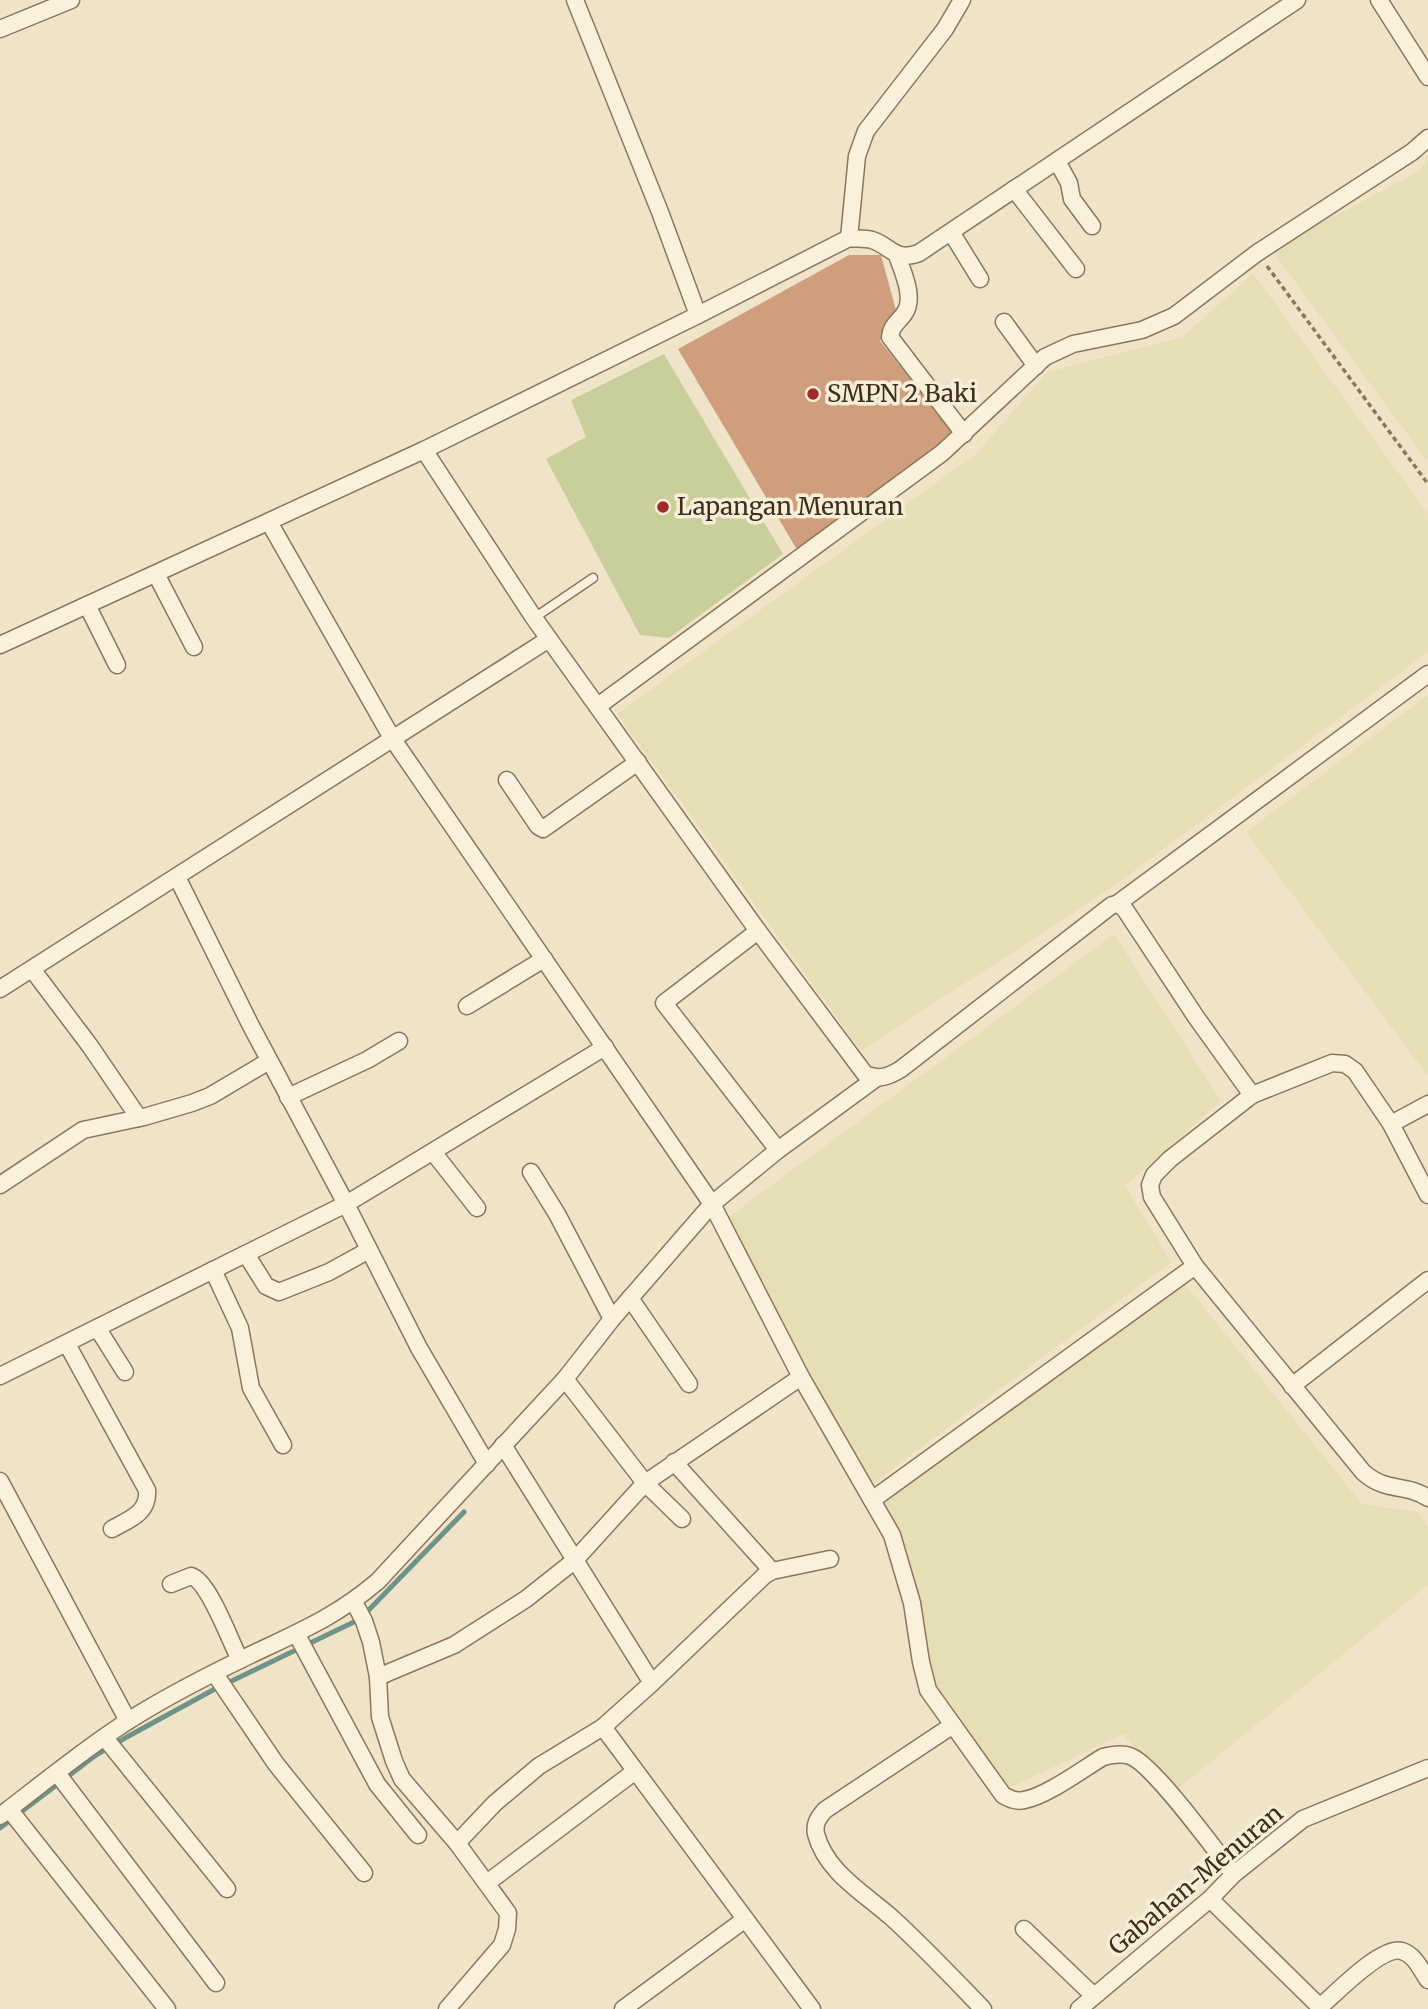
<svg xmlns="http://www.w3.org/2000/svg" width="1428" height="2009" viewBox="0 0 1428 2009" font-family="Merriweather,serif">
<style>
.farmland{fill:#e6deb5}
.green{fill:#c9cf9b}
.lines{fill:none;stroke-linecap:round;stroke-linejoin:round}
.stream{stroke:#6f938a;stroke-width:5}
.building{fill:#cf9f7d}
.lane-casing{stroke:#8d765c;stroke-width:11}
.street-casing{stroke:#8d765c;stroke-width:19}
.path{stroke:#8d765c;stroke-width:3.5;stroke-dasharray:5 3.5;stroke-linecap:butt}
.lane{stroke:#faf1dc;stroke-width:8}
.street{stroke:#faf1dc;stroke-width:16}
.poi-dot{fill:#9e2a2b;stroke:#f7eed8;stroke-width:2.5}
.labels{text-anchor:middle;stroke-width:7;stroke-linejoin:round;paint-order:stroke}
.poi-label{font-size:24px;fill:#3d2e20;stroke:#f7eed8;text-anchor:start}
.street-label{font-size:24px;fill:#3d2e20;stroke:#f7eed8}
</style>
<rect width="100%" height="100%" fill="#f0e4c8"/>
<g class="farmland">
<polygon points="1428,159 1428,462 1271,249 1418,172"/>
<polygon points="1253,273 1428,514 1428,652 1111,888 861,1051 617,714 977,453 1047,372 1183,337"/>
<polygon points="1428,695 1428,1076 1246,832"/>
<polygon points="1114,934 1221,1101 1125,1186 1171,1262 868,1487 723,1221"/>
<polygon points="1185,1284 1362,1504 1418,1512 1428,1527 1428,1585 1175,1791 1123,1734 1003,1791 932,1681 883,1503"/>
</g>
<polygon class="green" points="664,354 783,554 669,638 640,635 546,459 586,437 571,400"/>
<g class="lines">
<polyline class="stream" points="0,1828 96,1755 125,1738 213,1690 360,1619 464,1512"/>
</g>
<polygon class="building" points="849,255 881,255 897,314 880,341 958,438 799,553 678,349"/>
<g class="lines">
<defs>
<polyline id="lane" points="534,618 593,578"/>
<g id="street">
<polyline points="1379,0 1428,77"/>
<polyline points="0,29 71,0"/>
<polyline points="1057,161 1069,183 1072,199 1092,226"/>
<polyline points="1014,189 1076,269"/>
<polyline points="951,232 980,279"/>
<polyline points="849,238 857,156 866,131 945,29 962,0"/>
<path d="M897,255C902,271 916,298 904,314C898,322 891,326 890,337L964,434"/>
<path d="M698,315L849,238C856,239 864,238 872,240C891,246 895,262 919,253L1297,0"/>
<polyline points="1004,322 1036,366"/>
<path d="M424,450L534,618L758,931L865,1074C879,1080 888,1077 901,1069L1112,905L1117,904L1124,908L1196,1017L1252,1095L1332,1063L1345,1064L1355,1071L1391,1124L1428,1195"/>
<polyline points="156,574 194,647"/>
<polyline points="87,605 117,665"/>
<polyline points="0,645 424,450 698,315 660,212 575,0"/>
<polyline points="598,706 942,453 1045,357 1073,344 1142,330 1174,316 1257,253 1412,152 1428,138"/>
<polyline points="507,780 538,826 543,829 638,762"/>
<polyline points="177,877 250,1024 346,1204 419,1348 487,1464"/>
<polyline points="1117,904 1428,674"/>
<polyline points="758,931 664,1003 778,1150"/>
<polyline points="32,969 90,1046 139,1118"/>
<polyline points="0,989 549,639"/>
<polyline points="467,1006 544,959"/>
<path d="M875,1079L778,1150L712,1204L801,1377L892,1535L912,1603L921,1662L928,1690L1003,1795C1010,1799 1016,1802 1024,1800C1045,1797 1083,1769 1103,1757C1111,1755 1121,1753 1130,1756C1153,1764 1215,1850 1234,1874"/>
<path d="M1252,1095L1170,1159L1154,1175L1150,1185L1152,1197L1195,1266L1363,1472C1386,1493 1406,1483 1428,1498"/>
<polyline points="288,1097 367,1060 399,1041"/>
<polyline points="1391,1124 1428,1104"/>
<polyline points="433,1152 477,1208"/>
<polyline points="531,1172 557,1214 612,1319"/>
<polyline points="0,1185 83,1130 144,1117 192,1103 210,1096 269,1061"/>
<polyline points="246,1254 266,1286 279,1292 329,1272 369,1250"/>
<polyline points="213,1270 240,1328 251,1388 283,1445"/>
<polyline points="630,1298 689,1384"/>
<polyline points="98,1329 125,1372"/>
<path d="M67,1344L147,1490C149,1513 130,1519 112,1529"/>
<polyline points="0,1376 346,1204 605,1047"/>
<polyline points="565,1379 645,1483 682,1519"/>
<polyline points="1292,1386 1428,1280"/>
<polyline points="503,1445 652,1683 603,1727 812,2009"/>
<polyline points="674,1462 772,1571"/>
<polyline points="0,1481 128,1721"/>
<polyline points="872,1500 1195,1266"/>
<path d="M171,1584L191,1576C209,1581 230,1641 240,1660"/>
<polyline points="354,1602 364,1621 371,1642 378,1677 380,1717 394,1761 402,1779 457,1843 508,1913 507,1929 502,1945 447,2009"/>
<polyline points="297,1635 377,1784 418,1835"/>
<polyline points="215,1674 276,1764 364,1873"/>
<polyline points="378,1677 454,1645 526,1599 574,1561 645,1483 801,1377"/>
<polyline points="652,1683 765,1575 772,1571 830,1559"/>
<path d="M953,1725L825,1810C818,1818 814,1824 816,1834C826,1872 864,1893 891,1917C923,1946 953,1978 983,2009"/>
<polyline points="105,1738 227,1889"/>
<polyline points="57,1773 216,1983"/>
<polyline points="9,1809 167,2009"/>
<path d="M0,1816C42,1784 84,1749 128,1721C164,1698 203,1678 240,1660C291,1635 334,1619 378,1581L565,1379L612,1319L712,1204L392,738L269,522"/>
<polyline points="457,1843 495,1803 539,1766 603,1727"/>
<polyline points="487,1883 634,1772"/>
<polyline points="1210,1899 1322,2009"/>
<polyline points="1024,1929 1094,1996"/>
<path d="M1320,2007C1336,1993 1382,1945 1402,1951C1415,1955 1421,1970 1428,1980"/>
<polyline points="623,2009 744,1920"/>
<polyline points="1079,2009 1210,1899 1234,1874 1303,1819 1428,1768"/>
</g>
</defs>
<use href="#lane" class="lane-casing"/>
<use href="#street" class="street-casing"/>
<polyline class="path" points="1267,266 1428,484"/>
<use href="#lane" class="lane"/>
<use href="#street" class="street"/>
</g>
<g class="poi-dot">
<circle cx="813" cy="394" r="7"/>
<circle cx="663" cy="507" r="7"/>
</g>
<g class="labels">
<g class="poi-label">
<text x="827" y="402">SMPN 2 Baki</text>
<text x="677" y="515">Lapangan Menuran</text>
</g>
<g class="street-label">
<text transform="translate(1196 1880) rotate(-40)" y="8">Gabahan-Menuran</text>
</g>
</g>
</svg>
